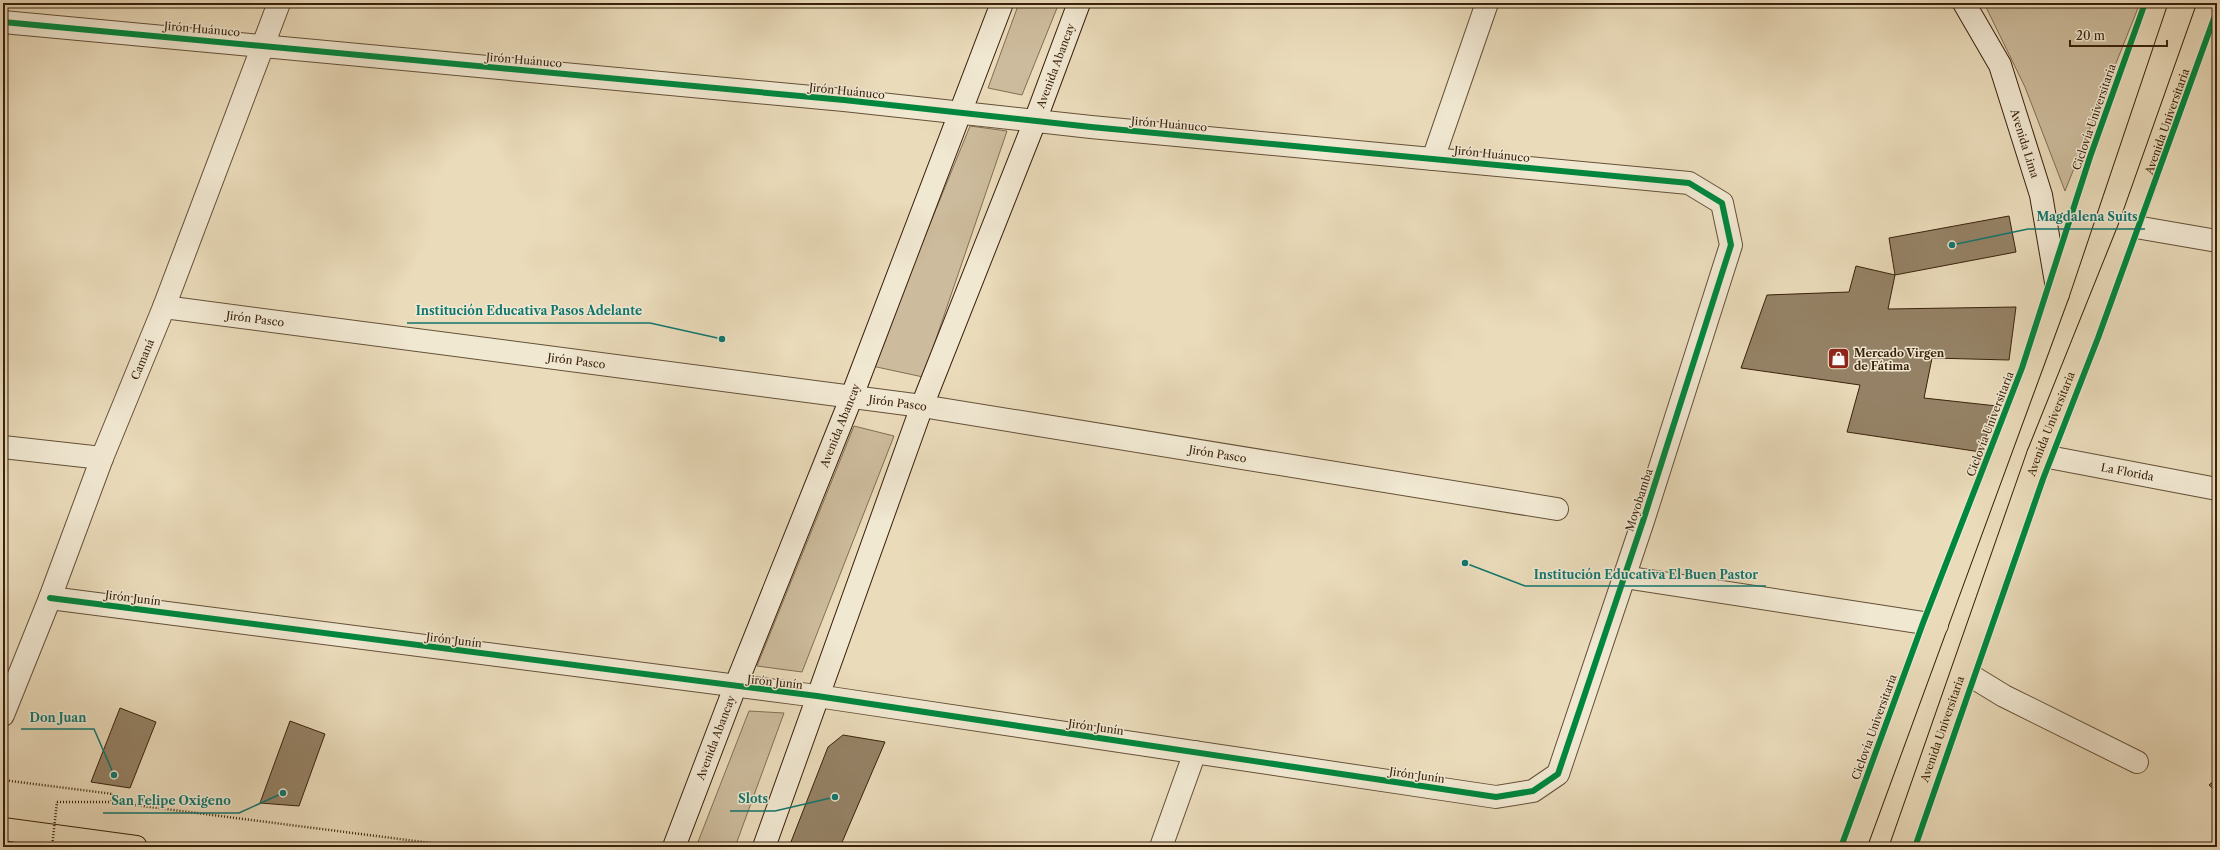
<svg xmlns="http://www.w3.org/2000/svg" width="2220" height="850" viewBox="0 0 2220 850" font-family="'Libre Caslon Text',serif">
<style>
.green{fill:#ccbb9c;stroke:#826e54}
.building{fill:#958266;stroke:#39210b}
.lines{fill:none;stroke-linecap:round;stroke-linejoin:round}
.street-casing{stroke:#655037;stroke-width:24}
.secondary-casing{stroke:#39210b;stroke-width:24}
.primary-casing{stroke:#39210b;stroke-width:24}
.path{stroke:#39210b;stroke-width:2.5;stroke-dasharray:1 2;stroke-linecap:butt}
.street{stroke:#f1e8d2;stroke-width:22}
.secondary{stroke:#f1e8d2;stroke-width:22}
.primary{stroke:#eadbba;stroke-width:22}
.path-bridge{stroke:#39210b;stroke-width:2.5;stroke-dasharray:1 2;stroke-linecap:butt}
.cycleway-casing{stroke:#f1e8d2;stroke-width:8}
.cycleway{stroke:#00873e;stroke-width:6}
.labels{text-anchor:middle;stroke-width:3;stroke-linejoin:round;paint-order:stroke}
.street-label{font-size:11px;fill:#39210b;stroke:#f1e8d2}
.poi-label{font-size:11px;font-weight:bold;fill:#39210b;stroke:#f1e8d2;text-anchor:start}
.leader{fill:none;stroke:#0f766e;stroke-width:1.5}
.callout-dot{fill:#0f766e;stroke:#f1e8d2;stroke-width:1.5}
.callout-label{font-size:12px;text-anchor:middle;font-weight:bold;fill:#0f766e;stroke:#f1e8d2;stroke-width:3;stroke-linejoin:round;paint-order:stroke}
</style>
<rect width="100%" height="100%" fill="#eadbba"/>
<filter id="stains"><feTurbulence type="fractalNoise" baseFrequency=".005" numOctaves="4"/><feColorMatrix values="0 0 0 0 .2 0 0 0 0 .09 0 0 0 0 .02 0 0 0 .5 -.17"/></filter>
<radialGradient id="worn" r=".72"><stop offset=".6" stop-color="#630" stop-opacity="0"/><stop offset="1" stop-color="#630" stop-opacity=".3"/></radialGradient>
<g class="green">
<polygon points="1019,3 1059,3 1022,95 988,88"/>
<polygon points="1984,3 2140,3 2065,191 2025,87"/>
<polygon points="970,126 1007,131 923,377 872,366"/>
<polygon points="854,426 894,436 802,672 757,666"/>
<polygon points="749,711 784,713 735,847 696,847"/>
</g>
<g class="building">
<polygon points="1403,3 1417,3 1415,7"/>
<polygon points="2009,216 2016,252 1895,275 1889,238"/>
<polygon points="1856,266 1895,275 1888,309 2016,307 2009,360 1932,358 1924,398 1997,406 1981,452 1847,432 1860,385 1741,368 1767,295 1849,292"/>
<polygon points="120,708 156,722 130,788 91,782"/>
<polygon points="290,721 325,734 299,806 260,803"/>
<polygon points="843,735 885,742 840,847 789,847 828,747"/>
<polygon points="2217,778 2217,792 2209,785"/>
</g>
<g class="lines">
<defs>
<g id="street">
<polyline points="3,22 844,100 1091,127 1689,183 1722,203 1731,245 1643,521 1558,774 1533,791 1496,797 817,696 50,598"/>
<polyline points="1433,159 1487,3"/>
<polyline points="2130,226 2217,241"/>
<path id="s1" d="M164,307L922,406L1557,509"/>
<polyline points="3,447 102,458"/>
<path id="s2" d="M2038,455L2217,489"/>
<polyline points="1624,577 1937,625"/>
<polyline points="1963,671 2004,696 2137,762"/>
<path id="s3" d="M3,715L50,598L102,458L164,307L279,3"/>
<polyline points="1161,847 1195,752"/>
</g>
<g id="secondary">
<path id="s4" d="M1964,3L2000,65L2041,195L2058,294"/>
<path id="s5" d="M674,847L735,687L852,396L1002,3"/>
<path id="s6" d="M764,847L922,406L1035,121L1079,3"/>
</g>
<g id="primary">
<polyline points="3,829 136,847"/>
<polyline points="1855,847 2058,294 2156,3"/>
<path id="s7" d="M1901,847L2038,455L2130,226L2209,3"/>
</g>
</defs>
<use href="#street" class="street-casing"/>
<use href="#secondary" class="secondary-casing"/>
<use href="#primary" class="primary-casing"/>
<g class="path">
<polyline points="3,780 113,794 111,802"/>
<polyline points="57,802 111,802 462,847"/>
</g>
<use href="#street" class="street"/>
<use href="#secondary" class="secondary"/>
<use href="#primary" class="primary"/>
<polyline class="path-bridge" points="52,847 57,802"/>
<defs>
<g id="cycleway">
<polyline points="3,22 844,100 1091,127 1689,183 1722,203 1731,245 1643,521 1558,774 1533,791 1496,797 817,696 50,598"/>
<polyline points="1841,847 1923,623 2022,368 2090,157 2145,3"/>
<polyline points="1915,847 2043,479 2098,338 2217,10"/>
</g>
</defs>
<use href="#cycleway" class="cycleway-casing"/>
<use href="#cycleway" class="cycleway"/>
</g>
<defs>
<symbol id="shop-square" viewBox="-11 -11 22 22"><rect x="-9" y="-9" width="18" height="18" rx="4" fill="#8f2418" stroke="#f1e8d2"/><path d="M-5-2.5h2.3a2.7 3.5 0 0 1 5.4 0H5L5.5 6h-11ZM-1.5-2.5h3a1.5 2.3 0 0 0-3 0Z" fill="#fff"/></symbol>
</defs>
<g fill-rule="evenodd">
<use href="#shop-square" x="1826" y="346" width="25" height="25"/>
</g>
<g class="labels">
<g class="street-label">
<text transform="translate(202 29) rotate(5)" y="4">Jirón Huánuco</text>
<text transform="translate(524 60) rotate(5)" y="4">Jirón Huánuco</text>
<text dy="4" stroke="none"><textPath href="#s6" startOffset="834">Avenida Abancay</textPath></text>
<text transform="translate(847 91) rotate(6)" y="4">Jirón Huánuco</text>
<text transform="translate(2094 117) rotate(-71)" y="4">Ciclovía Universitaria</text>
<text dy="4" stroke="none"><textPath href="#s7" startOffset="773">Avenida Universitaria</textPath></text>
<text transform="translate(1169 124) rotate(5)" y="4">Jirón Huánuco</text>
<text dy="4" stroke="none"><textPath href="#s4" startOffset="154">Avenida Lima</textPath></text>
<text transform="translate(1492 154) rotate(6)" y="4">Jirón Huánuco</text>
<text dy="4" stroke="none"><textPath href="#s1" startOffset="92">Jirón Pasco</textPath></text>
<text dy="4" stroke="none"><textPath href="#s3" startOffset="382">Camaná</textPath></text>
<text dy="4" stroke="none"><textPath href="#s1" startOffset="416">Jirón Pasco</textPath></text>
<text dy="4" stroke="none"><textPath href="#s1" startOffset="740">Jirón Pasco</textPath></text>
<text transform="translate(1990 424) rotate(-69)" y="4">Ciclovía Universitaria</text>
<text dy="4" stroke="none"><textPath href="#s7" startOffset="449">Avenida Universitaria</textPath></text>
<text dy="4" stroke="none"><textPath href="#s5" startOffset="453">Avenida Abancay</textPath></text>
<text dy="4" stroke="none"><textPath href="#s1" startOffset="1064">Jirón Pasco</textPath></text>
<text dy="4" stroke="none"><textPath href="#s2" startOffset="91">La Florida</textPath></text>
<text transform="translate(1639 500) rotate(-72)" y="4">Moyobamba</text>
<text transform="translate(133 598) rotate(7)" y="4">Jirón Junín</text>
<text transform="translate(454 640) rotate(7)" y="4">Jirón Junín</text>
<text transform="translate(775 682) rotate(6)" y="4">Jirón Junín</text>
<text transform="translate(1096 727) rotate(8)" y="4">Jirón Junín</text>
<text transform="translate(1874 727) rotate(-70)" y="4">Ciclovía Universitaria</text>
<text dy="4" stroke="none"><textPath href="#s7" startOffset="125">Avenida Universitaria</textPath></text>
<text dy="4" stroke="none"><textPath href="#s5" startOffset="117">Avenida Abancay</textPath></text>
<text transform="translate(1417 775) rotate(8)" y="4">Jirón Junín</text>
</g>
<g class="poi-label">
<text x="1854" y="357">Mercado Virgen<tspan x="1854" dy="13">de Fátima</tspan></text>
</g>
</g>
<path class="leader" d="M1952 245L2028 229H2145M722 339L650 323H407M1465 563L1525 586H1766M114 775L94 729H21M835 797L775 811H730M283 793L239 813H103"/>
<g class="callout-dot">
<circle cx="1952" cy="245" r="4"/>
<circle cx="722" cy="339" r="4"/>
<circle cx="1465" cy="563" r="4"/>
<circle cx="114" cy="775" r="4"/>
<circle cx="835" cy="797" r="4"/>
<circle cx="283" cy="793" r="4"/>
</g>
<g class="callout-label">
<text x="2087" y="221">Magdalena Suits</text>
<text x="529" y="315">Institución Educativa Pasos Adelante</text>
<text x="1646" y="579">Institución Educativa El Buen Pastor</text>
<text x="58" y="722">Don Juan</text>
<text x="753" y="803">Slots</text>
<text x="171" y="805">San Felipe Oxigeno</text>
</g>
<rect width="2220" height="850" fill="none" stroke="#eadbba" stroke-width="16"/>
<rect x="4" y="4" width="2212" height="842" fill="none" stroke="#39210b" stroke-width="2"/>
<rect x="8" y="8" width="2204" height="834" fill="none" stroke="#39210b"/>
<path d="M2070 40v6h97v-6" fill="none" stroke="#39210b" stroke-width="2"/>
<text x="2076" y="40" font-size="12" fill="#39210b" stroke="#f1e8d2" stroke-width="3" paint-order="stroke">20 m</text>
<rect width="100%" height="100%" filter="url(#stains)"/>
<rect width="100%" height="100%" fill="url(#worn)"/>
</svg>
